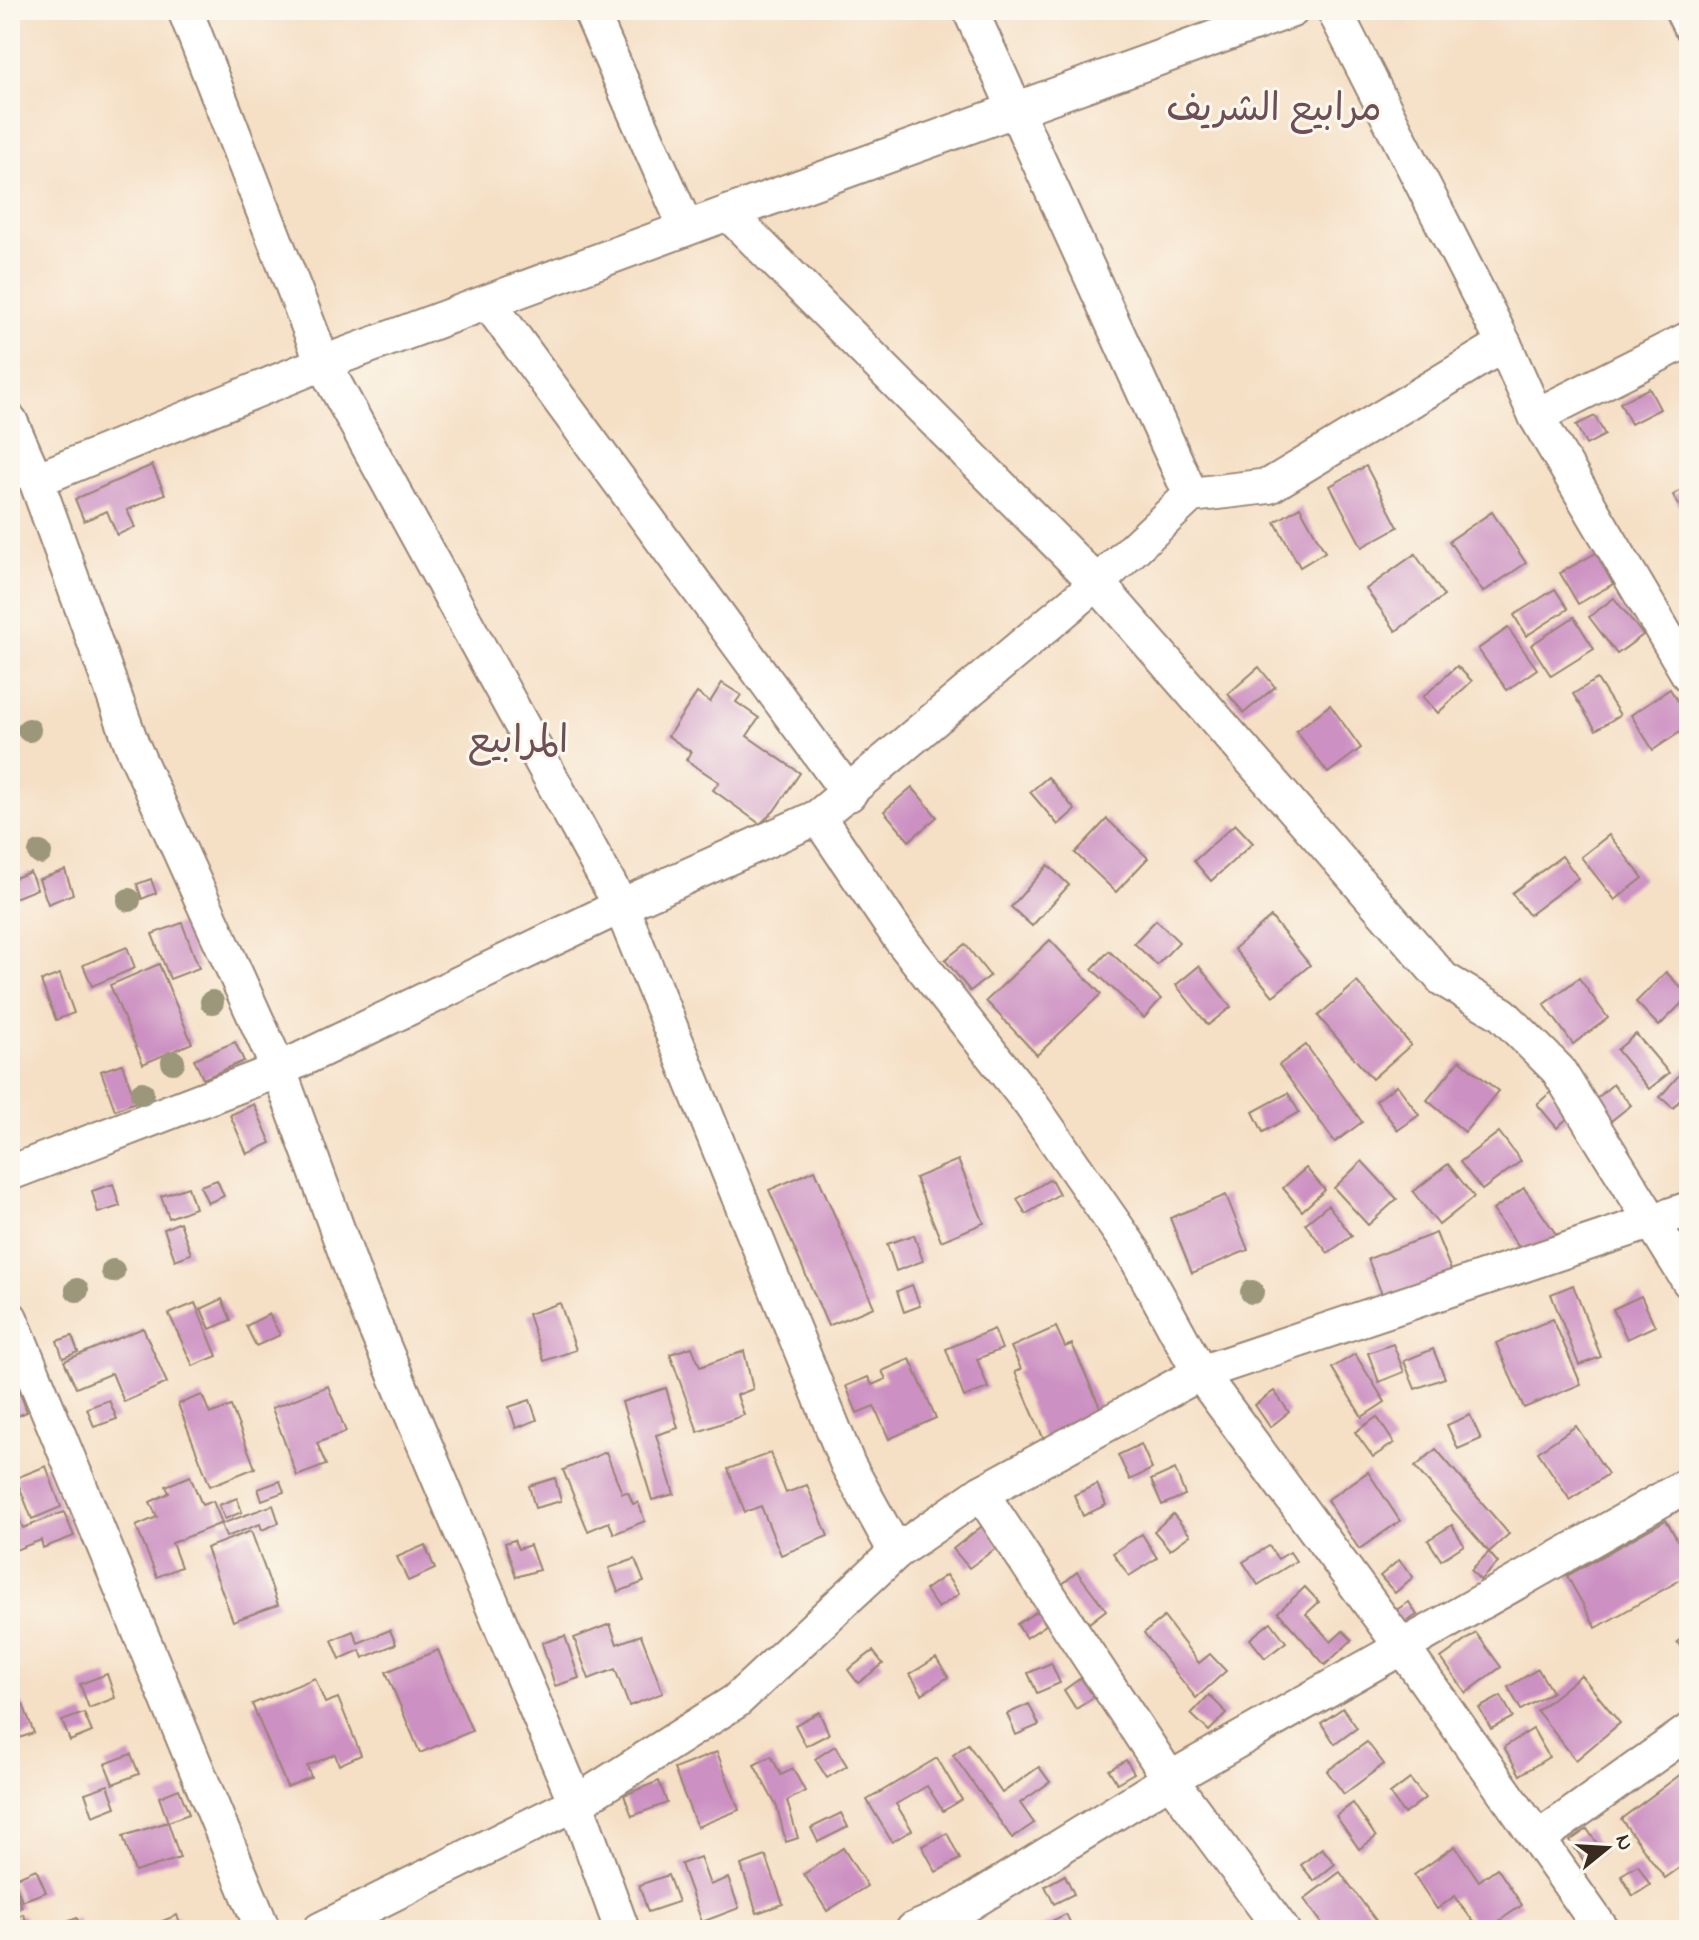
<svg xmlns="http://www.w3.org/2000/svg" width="1699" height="1940" viewBox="0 0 1699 1940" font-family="'Indie Flower','Playpen Sans Arabic',sans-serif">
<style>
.building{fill:#cc90c2}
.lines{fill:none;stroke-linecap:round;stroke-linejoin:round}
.minor-casing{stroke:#988472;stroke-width:38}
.minor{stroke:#fff;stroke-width:34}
.tree{fill:#9c967a}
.labels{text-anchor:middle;stroke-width:6;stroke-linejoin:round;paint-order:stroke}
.neighbourhood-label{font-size:38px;fill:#6e4e57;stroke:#fbf7ec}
</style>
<rect width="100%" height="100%" fill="#fbf7ec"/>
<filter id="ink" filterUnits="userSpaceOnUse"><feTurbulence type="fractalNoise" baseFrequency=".0125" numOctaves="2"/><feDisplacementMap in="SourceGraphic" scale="16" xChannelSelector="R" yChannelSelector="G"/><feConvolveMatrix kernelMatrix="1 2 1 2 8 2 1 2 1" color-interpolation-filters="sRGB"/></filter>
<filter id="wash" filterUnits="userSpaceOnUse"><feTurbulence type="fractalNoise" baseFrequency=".006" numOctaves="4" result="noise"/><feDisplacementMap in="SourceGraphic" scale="32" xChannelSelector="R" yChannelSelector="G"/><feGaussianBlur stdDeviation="1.8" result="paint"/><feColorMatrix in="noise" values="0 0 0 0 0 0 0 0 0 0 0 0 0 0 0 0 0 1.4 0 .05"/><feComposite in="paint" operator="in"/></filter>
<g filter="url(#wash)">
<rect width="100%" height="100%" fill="#f5dfc5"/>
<g id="blocks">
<g class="building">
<polygon points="1649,388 1660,409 1631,424 1620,403"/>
<polygon points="1595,416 1605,435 1586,445 1576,425"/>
<polygon points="152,465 165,494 127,510 135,527 117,535 107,511 84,521 75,499"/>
<polygon points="1366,466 1398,527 1362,547 1330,486"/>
<polygon points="1689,486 1689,508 1683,512 1673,495"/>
<polygon points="1300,507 1325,552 1300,567 1275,522"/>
<polygon points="1492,512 1526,563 1483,592 1449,541"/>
<polygon points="1596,553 1613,584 1578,604 1560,573"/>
<polygon points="1415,554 1444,596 1396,631 1366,589"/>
<polygon points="1555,589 1568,609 1526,636 1514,615"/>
<polygon points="1614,598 1643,635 1617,654 1589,617"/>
<polygon points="1574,617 1594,649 1551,676 1531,645"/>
<polygon points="1508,628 1537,669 1507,690 1478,649"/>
<polygon points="1457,666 1472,681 1438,713 1423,697"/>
<polygon points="1259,667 1275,687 1244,713 1228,694"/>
<polygon points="1597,679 1620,715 1596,730 1573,694"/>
<polygon points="722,683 741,695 736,702 759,718 747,736 800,773 774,811 760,824 713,790 719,782 686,760 691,752 668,736 697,693 710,702"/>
<polygon points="1670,689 1689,719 1689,726 1653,750 1631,715"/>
<polygon points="1330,705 1361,748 1328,773 1296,731"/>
<polygon points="1048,777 1075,810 1058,825 1030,792"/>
<polygon points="912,787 937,817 909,841 884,811"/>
<polygon points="1107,819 1148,858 1116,892 1075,853"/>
<polygon points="1235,824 1253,843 1211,881 1194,861"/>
<polygon points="1609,835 1643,878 1615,900 1581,857"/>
<polygon points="1562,856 1578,878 1529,915 1512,893"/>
<polygon points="1048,865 1069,885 1032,926 1011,907"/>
<polygon points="65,870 73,894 48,904 39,879"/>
<polygon points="30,872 37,889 10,900 10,880"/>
<polygon points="151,879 156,893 142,899 137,884"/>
<polygon points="1271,917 1310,965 1273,996 1234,949"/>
<polygon points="1156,920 1179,942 1157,965 1134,943"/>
<polygon points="182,923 199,968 170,979 152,934"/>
<polygon points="1050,940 1101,994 1037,1055 986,1001"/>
<polygon points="965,944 990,976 970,991 945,960"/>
<polygon points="127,947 135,968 92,986 83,965"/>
<polygon points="1109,951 1161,999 1144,1018 1092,969"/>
<polygon points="159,964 192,1043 143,1064 110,985"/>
<polygon points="1199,966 1231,1007 1208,1025 1176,985"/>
<polygon points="1666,972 1689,996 1659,1026 1636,1002"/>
<polygon points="60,974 74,1013 56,1020 41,981"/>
<polygon points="1579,978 1608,1018 1573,1044 1544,1004"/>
<polygon points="1357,982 1411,1045 1372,1079 1318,1016"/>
<polygon points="1636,1034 1669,1073 1649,1089 1617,1050"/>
<polygon points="235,1042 244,1061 203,1079 194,1059"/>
<polygon points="1306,1045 1362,1122 1335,1142 1279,1065"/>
<polygon points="1460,1060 1498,1091 1465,1132 1427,1100"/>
<polygon points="122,1064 136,1102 115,1110 101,1071"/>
<polygon points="1685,1068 1689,1071 1689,1090 1673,1108 1660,1097"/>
<polygon points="1613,1084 1631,1105 1611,1121 1594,1101"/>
<polygon points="1397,1085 1419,1115 1398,1130 1376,1101"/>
<polygon points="1551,1092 1571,1115 1557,1128 1537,1104"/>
<polygon points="1288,1093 1299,1112 1263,1132 1253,1112"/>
<polygon points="254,1104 271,1143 247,1154 230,1115"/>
<polygon points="1499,1132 1521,1161 1482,1190 1460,1162"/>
<polygon points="958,1160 984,1223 941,1241 915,1178"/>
<polygon points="1362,1161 1397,1199 1368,1225 1334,1188"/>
<polygon points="1448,1164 1474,1197 1439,1225 1413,1192"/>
<polygon points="1306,1168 1325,1190 1302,1211 1283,1188"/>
<polygon points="815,1170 874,1307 828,1326 769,1190"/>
<polygon points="1051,1179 1059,1194 1026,1214 1017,1199"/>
<polygon points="217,1180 224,1196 208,1203 200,1186"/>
<polygon points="113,1184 120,1206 98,1213 92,1191"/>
<polygon points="188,1187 195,1208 169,1218 161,1196"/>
<polygon points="1524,1188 1558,1237 1527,1259 1493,1210"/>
<polygon points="1226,1195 1248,1250 1192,1273 1170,1218"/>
<polygon points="1328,1205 1352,1236 1328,1253 1305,1224"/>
<polygon points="180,1222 191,1254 175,1260 164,1229"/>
<polygon points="1436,1233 1453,1275 1385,1302 1368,1259"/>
<polygon points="914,1235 923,1261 896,1271 887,1244"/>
<polygon points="912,1285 920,1306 904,1312 897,1291"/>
<polygon points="1573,1285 1601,1357 1579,1365 1551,1294"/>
<polygon points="1641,1296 1655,1326 1627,1339 1613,1309"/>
<polygon points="222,1299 231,1320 210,1329 201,1309"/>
<polygon points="195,1303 217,1356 193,1366 169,1314"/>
<polygon points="560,1303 576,1350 544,1361 528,1314"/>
<polygon points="269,1314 280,1335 256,1346 246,1326"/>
<polygon points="1553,1319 1581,1384 1524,1408 1496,1343"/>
<polygon points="1056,1327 1065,1347 1072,1344 1103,1414 1044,1440 1015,1372 1021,1369 1011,1347"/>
<polygon points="143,1328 167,1383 124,1402 112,1373 76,1388 64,1361"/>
<polygon points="994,1329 1002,1349 977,1359 988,1388 964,1397 946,1349"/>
<polygon points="72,1336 78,1352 63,1358 57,1341"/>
<polygon points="1393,1344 1404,1372 1379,1382 1368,1353"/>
<polygon points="692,1347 700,1367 744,1351 753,1389 737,1395 744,1415 698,1432 670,1354"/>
<polygon points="1433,1349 1445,1378 1415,1389 1404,1361"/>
<polygon points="1355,1354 1385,1402 1362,1417 1332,1368"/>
<polygon points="910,1359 936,1418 889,1439 874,1406 857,1413 846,1386 868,1377 872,1385 886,1379 882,1371"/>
<polygon points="328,1386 346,1432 317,1443 326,1465 297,1476 272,1408"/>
<polygon points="18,1388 27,1412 10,1419 10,1391"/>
<polygon points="666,1388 678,1428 656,1435 674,1494 652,1500 622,1402"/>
<polygon points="1274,1391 1289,1412 1270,1427 1255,1405"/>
<polygon points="202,1395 210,1414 231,1406 255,1468 210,1486 178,1404"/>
<polygon points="109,1400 117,1419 94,1427 87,1408"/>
<polygon points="530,1400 537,1420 516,1428 509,1407"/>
<polygon points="1470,1415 1481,1439 1458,1449 1447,1425"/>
<polygon points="1377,1417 1394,1443 1373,1457 1355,1432"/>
<polygon points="1576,1426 1608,1474 1570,1500 1538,1452"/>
<polygon points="1141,1444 1152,1469 1130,1480 1118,1455"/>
<polygon points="1436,1449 1509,1534 1489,1552 1415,1467"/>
<polygon points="606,1452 622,1493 628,1492 633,1504 638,1502 645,1521 614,1534 609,1522 588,1531 563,1470"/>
<polygon points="770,1453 786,1493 807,1485 828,1536 781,1555 761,1506 745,1512 728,1469"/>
<polygon points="46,1466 61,1507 32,1519 16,1478"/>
<polygon points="1175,1469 1185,1495 1162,1505 1151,1480"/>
<polygon points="1368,1472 1400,1521 1359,1549 1327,1500"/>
<polygon points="190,1476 202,1505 213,1501 222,1523 172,1543 181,1567 157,1577 136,1526 157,1517 150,1502 169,1493 166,1486"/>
<polygon points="555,1478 561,1501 535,1508 529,1486"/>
<polygon points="280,1481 284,1492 262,1500 258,1489"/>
<polygon points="1097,1484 1106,1505 1083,1516 1074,1495"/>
<polygon points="10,1495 23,1528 64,1512 74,1536 43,1548 41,1540 10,1552 10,1542 14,1540 10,1531"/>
<polygon points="237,1498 242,1512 225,1519 219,1505"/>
<polygon points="273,1505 279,1523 262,1530 260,1524 226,1537 221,1524"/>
<polygon points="1173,1514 1190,1535 1170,1550 1154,1531"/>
<polygon points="1666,1520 1689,1560 1689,1575 1596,1628 1567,1576"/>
<polygon points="986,1523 999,1546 969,1568 953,1549"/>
<polygon points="1452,1525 1464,1545 1441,1560 1428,1540"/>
<polygon points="251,1531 278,1605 233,1621 206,1548"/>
<polygon points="1142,1534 1157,1558 1129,1576 1113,1553"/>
<polygon points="514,1540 518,1549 530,1545 539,1570 516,1577 505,1543"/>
<polygon points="425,1545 435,1569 408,1581 397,1557"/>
<polygon points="1269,1546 1278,1559 1290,1552 1296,1561 1258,1585 1243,1562"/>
<polygon points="1489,1552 1498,1563 1480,1580 1471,1570"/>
<polygon points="635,1559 644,1582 618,1592 609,1568"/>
<polygon points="1399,1560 1413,1577 1395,1593 1380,1576"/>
<polygon points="1077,1572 1106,1610 1089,1623 1060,1586"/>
<polygon points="946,1575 959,1594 938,1608 925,1590"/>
<polygon points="1305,1587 1319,1602 1306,1614 1331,1642 1343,1631 1352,1640 1325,1665 1278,1612"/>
<polygon points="1409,1602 1417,1615 1401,1625 1393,1612"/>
<polygon points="1038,1611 1046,1625 1026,1638 1017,1624"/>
<polygon points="1164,1617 1199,1663 1210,1654 1226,1671 1196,1698 1144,1633"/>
<polygon points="1271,1622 1286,1642 1265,1658 1250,1639"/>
<polygon points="610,1624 617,1644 641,1635 663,1693 629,1706 615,1669 589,1679 574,1638"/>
<polygon points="390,1630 396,1644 363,1658 360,1650 340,1659 332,1640 353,1631 358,1643"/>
<polygon points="1476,1633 1501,1667 1466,1693 1441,1658"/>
<polygon points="1689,1633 1689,1658 1677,1642"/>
<polygon points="565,1636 579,1678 555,1686 542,1643"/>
<polygon points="438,1650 472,1731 420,1753 386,1672"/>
<polygon points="873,1651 883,1664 858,1683 848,1670"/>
<polygon points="936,1658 948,1677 922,1694 910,1674"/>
<polygon points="1051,1663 1060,1683 1037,1693 1028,1673"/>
<polygon points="1538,1669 1552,1692 1521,1710 1508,1687"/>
<polygon points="107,1674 115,1698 89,1708 80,1684"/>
<polygon points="1581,1675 1620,1723 1576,1760 1537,1711"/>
<polygon points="315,1678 325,1703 338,1698 361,1755 339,1765 335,1754 307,1766 311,1777 287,1787 252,1704"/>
<polygon points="1081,1678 1094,1697 1076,1709 1064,1690"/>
<polygon points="1209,1695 1227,1713 1209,1731 1191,1714"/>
<polygon points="1501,1696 1513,1717 1491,1729 1479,1708"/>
<polygon points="23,1704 34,1733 10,1741 10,1709"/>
<polygon points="1029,1704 1039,1725 1016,1735 1007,1714"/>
<polygon points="1343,1708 1357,1728 1335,1744 1321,1723"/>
<polygon points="819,1712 829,1734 806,1746 795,1725"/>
<polygon points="84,1713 92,1732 70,1741 62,1721"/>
<polygon points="1533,1729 1549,1757 1520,1775 1504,1747"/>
<polygon points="1367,1742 1384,1764 1344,1794 1327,1771"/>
<polygon points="968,1744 1002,1793 1039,1767 1050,1782 1020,1803 1034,1823 1012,1838 953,1755"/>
<polygon points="835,1746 847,1766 827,1778 815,1759"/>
<polygon points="717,1752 739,1810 697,1827 674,1769"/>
<polygon points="131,1754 139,1774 113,1784 105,1764"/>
<polygon points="771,1756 781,1775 793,1769 805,1791 787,1801 798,1838 786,1842 777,1807 754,1765"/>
<polygon points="937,1758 962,1800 943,1811 927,1786 896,1804 912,1830 892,1842 867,1800"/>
<polygon points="1126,1760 1134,1773 1117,1783 1109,1770"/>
<polygon points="1689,1768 1689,1861 1665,1878 1621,1819"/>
<polygon points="1410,1779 1425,1798 1404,1814 1390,1794"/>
<polygon points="659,1781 667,1803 632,1816 624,1795"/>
<polygon points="108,1785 116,1807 93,1816 85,1793"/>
<polygon points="179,1789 189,1814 168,1822 159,1797"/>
<polygon points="1353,1803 1376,1837 1359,1849 1336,1816"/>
<polygon points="841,1813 848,1827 818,1842 811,1828"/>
<polygon points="168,1822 180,1858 135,1872 123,1836"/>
<polygon points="1587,1829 1603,1852 1586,1864 1570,1841"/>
<polygon points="947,1833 960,1859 936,1872 922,1846"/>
<polygon points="1455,1846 1479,1881 1497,1868 1522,1905 1486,1930 1479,1930 1455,1896 1437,1909 1414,1875"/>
<polygon points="843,1848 867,1886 827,1911 804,1874"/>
<polygon points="1322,1848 1335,1864 1314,1881 1301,1865"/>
<polygon points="766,1856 783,1904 757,1913 741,1865"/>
<polygon points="700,1857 710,1885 728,1878 739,1908 702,1922 681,1864"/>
<polygon points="1638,1865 1650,1885 1633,1896 1621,1875"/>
<polygon points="36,1869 46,1892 22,1901 13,1879"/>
<polygon points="1340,1872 1383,1930 1327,1930 1304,1899"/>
<polygon points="668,1875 678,1902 648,1912 639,1885"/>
<polygon points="1065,1875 1074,1894 1054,1904 1045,1886"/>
<polygon points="10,1881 22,1907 10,1912"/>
<polygon points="23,1914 31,1930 10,1930 10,1920"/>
<polygon points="1066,1914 1074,1930 1033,1930"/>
<polygon points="177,1915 181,1927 157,1930 155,1924"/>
<polygon points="77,1918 81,1930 61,1930 59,1925"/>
</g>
</g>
</g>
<g filter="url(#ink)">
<use href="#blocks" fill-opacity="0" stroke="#988472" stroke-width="2"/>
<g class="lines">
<defs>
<g id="minor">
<polyline points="185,10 323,363 621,906 848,1465 896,1552"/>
<polyline points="590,10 686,228"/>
<polyline points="970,10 1191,495"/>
<polyline points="1334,10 1504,344 1536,416 1689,675"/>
<polyline points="1682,10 1689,24"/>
<polyline points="728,213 1097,583 1443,979 1502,1014 1558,1070 1689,1281"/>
<polyline points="488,302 849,794"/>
<polyline points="1536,416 1689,339"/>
<polyline points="10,421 36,480 132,745 279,1070 359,1289 576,1803 622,1930"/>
<polyline points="36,480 323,363 728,213 1292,10"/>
<polyline points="818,817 900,938 1030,1103 1133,1251 1200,1373 1402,1647 1602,1930"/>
<polyline points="10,1173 279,1070 621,906 818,817 1097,583 1191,495 1269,486 1504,344"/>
<polyline points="10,1318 263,1930"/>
<polyline points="981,1493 1170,1779 1282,1930"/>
<polyline points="1539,1838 1689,1731"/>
<polyline points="320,1930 576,1803 736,1701 896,1552 981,1493 1200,1373 1689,1209"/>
<polyline points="913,1930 955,1912 1170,1779 1689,1484"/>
</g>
</defs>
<use href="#minor" class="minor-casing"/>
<use href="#minor" class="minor"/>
</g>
<g class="tree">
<circle cx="29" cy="730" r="12"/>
<circle cx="40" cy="853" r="12"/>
<circle cx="129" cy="900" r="12"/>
<circle cx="212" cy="1002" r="12"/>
<circle cx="173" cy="1062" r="12"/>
<circle cx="142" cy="1093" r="12"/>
<circle cx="113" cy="1271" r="12"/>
<circle cx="77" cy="1290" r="12"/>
<circle cx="1252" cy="1292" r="12"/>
</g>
</g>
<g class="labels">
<g class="neighbourhood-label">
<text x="1274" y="120">مرابيع الشريف</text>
<text x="518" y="752">المرابيع</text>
</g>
</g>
<rect width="1699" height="1940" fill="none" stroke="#fbf7ec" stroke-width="40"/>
<g transform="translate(1607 1848) rotate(72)" stroke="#fbf7ec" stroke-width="6" paint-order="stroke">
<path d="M0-6L14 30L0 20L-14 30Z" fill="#3b2a1e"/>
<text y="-12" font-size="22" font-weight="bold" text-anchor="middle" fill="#3b2a1e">N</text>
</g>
</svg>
